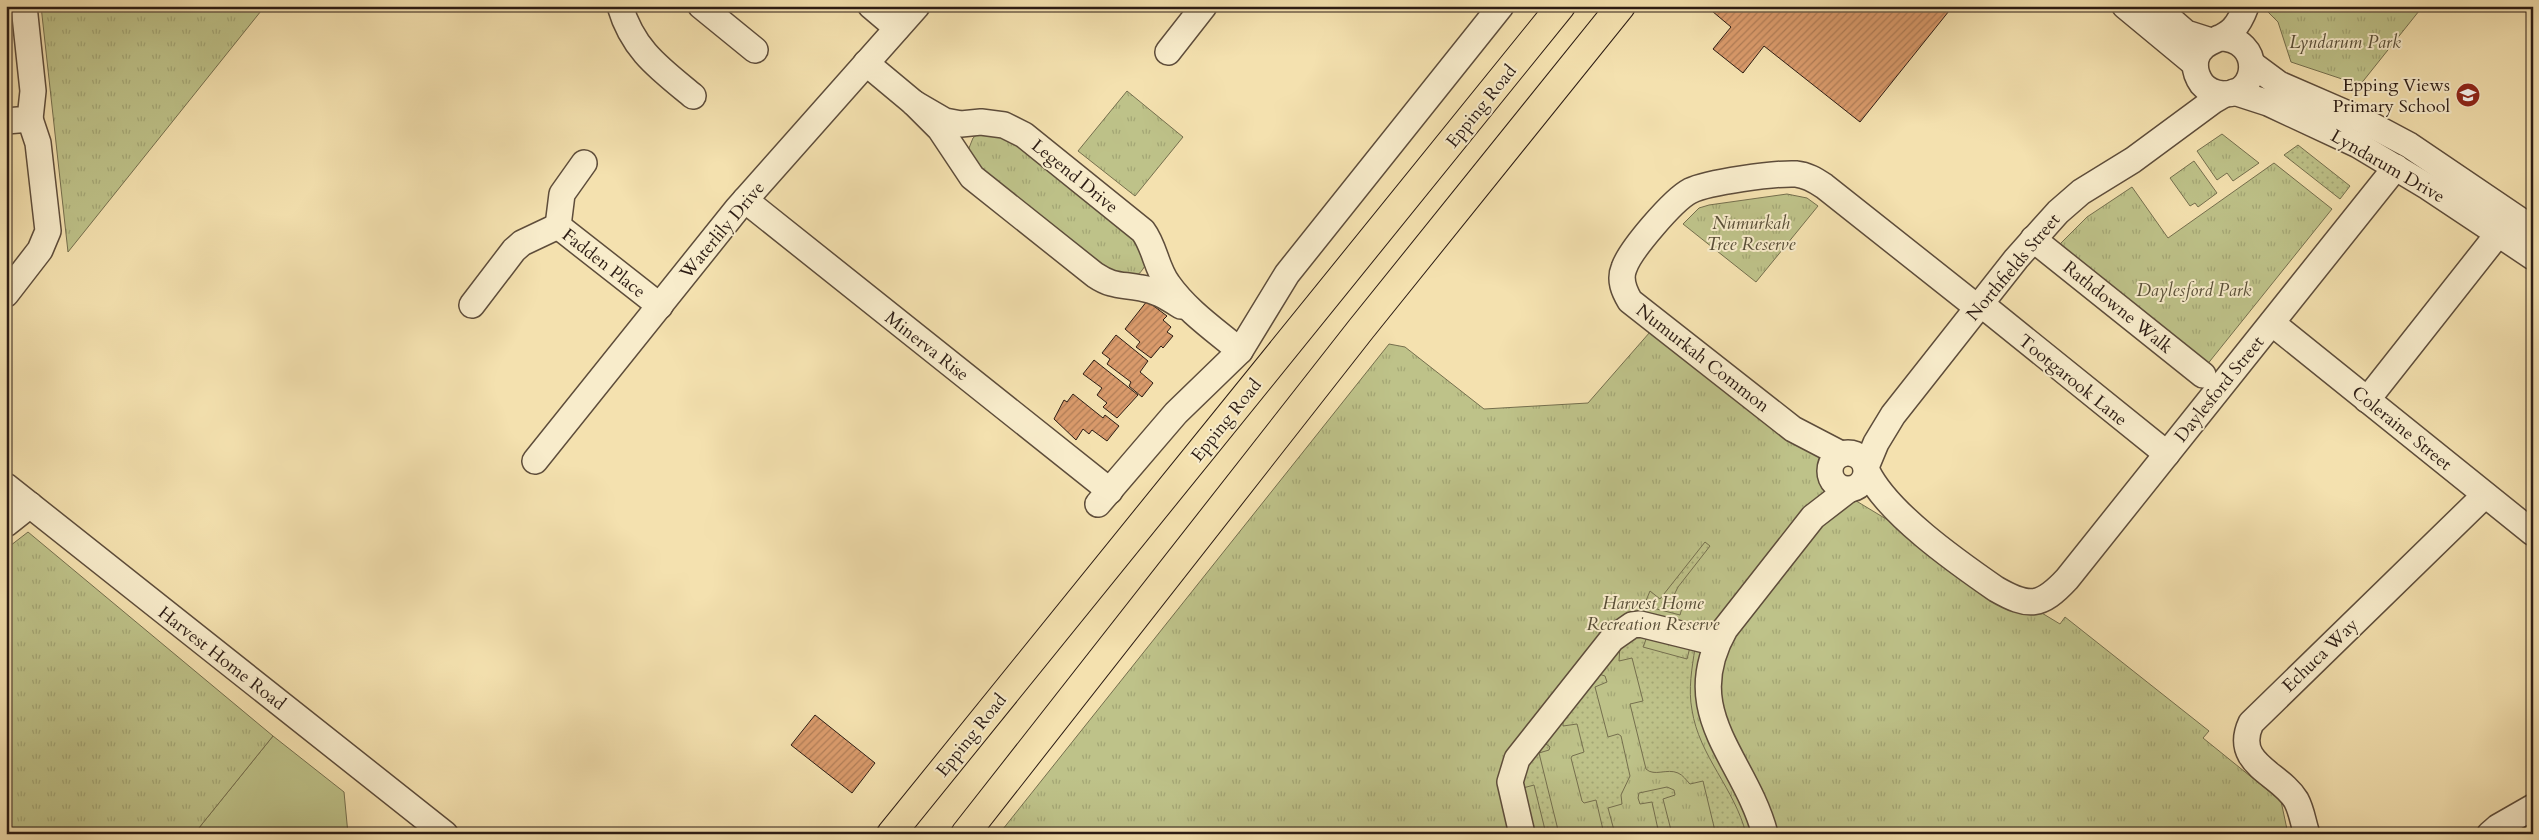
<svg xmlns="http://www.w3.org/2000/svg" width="2539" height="840" viewBox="0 0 2539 840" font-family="Cardo,serif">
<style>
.grass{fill:#bec289;stroke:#756f4e}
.park{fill:url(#park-tufts);stroke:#756f4e}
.garden{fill:url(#garden-dots);stroke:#756f4e}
.building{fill:url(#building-hatch);stroke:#2c1c14}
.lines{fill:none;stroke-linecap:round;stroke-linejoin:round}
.minor-casing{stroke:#5e4d3b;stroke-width:28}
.major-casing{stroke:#2c1c14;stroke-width:30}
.minor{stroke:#f8eccb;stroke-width:25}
.major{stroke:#f4e1af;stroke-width:28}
.labels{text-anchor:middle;stroke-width:4;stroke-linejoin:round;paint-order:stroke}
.park-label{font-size:18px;font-style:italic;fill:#584e37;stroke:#f8eccb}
.poi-label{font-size:18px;fill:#2c1c14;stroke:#f8eccb;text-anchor:end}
.street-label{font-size:18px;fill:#2c1c14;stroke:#f8eccb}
</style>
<defs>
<pattern id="park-tufts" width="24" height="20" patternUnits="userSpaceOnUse" patternTransform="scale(1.25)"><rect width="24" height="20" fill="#bec289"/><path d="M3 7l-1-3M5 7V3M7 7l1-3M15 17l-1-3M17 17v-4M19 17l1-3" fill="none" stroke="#a3a675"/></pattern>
<pattern id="garden-dots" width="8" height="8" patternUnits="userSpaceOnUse" patternTransform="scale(1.25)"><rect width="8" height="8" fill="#bec289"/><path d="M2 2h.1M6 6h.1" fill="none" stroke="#a3a675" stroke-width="1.8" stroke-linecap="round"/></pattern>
<pattern id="building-hatch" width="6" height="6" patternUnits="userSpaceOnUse" patternTransform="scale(1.25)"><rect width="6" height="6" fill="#d99a6b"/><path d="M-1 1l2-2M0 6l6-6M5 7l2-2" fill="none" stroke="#b07d57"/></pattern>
</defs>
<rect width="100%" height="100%" fill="#f4e1af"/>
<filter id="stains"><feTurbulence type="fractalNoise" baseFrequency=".004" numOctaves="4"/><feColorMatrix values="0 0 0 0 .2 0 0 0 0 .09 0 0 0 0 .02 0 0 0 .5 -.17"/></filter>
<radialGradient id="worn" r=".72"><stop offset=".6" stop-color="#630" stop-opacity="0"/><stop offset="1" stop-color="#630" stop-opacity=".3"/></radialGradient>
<polygon class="grass" points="273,736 344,792 348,834 194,834"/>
<g class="park">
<polygon points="41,6 265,6 68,252"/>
<polygon points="2267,6 2423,6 2360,85 2291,62 2278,22 2267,11"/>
<polygon points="1127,91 1183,137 1135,196 1078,151"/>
<path d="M980,132H1001L1135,233L1146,264C1137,280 1132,278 1115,280L981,176L967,153L973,138Z"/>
<polygon points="2222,134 2259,163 2233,181 2227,173 2217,180 2197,151"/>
<polygon points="2194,161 2217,193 2198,207 2195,203 2190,206 2170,178"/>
<polygon points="2274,163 2332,209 2202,371 2053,251 2087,217 2132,187 2168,238"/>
<polygon points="1787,194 1807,198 1818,206 1756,282 1683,224 1699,208 1709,205"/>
<polygon points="1650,332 1827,463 1828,479 1853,499 2060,624 2065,617 2209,731 2203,738 2281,801 2288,834 999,834 1389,344 1405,347 1484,409 1588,403"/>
<polygon points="28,532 273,736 194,834 6,834 6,549"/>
<polygon points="2533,822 2533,834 2511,834"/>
</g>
<g class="garden">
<polygon points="2298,145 2350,186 2340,199 2284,155"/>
<polygon points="1705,542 1710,546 1678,587 1670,603 1682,608 1680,615 1649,607 1645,603 1650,591 1660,599"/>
<path d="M1641,635L1647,637L1643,647L1687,659L1690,647L1695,648C1692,668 1688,689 1692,710C1699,756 1735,789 1746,834H1704L1715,831L1703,781L1690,784C1686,780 1683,775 1678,773C1667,768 1654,777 1646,769L1630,704L1643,701L1632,658L1619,661L1620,645Z"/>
<polygon points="1599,674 1605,676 1607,682 1595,687 1608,737 1618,734 1621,736 1630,776 1621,795 1622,804 1608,808 1615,834 1604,834 1596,800 1584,803 1582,801 1571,758 1572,756 1584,752 1577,724 1563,726 1563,720"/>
<polygon points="1546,744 1550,747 1549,750 1539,753 1559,834 1546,834 1534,785 1523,788 1520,777 1541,745"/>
<polygon points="1667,787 1674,790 1675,795 1663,799 1672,834 1659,834 1652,802 1640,804 1638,798 1639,793"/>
</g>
<g class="building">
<polygon points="1706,6 1953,6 1860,122 1764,46 1743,73 1713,49 1731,27"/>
<polygon points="1147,301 1167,316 1163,320 1171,327 1167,332 1173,336 1163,348 1161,346 1151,358 1136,347 1140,342 1125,329"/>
<polygon points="1116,335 1148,361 1140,372 1153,383 1142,397 1129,386 1131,382 1107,364 1110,359 1102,353"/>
<polygon points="1094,360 1138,395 1117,418 1103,407 1107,403 1097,395 1102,388 1083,374"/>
<polygon points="1073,394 1103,418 1105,415 1119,426 1107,441 1092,430 1089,434 1083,429 1076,440 1054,419 1064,400 1067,402"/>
<polygon points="815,715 875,763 852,793 791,745"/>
</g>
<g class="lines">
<defs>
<g id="minor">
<path d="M620,6C633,50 659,68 693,96"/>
<polyline points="701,6 755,50"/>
<polyline points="871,6 897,28"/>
<polyline points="2125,6 2195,64"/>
<polyline points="2155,6 2186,33 2211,41"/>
<path d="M2219,38C2264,38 2260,97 2222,94C2214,93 2207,90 2202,84C2197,77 2194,68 2196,59C2202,39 2221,42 2233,29C2239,23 2243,14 2246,6"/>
<polyline points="1168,52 1204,6"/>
<path d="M866,63L914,103L940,129L972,177L1095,275C1113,287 1121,284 1141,288C1156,290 1168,298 1181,306"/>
<polyline points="2252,64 2279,84 2362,120 2409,145 2533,229"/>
<polyline points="2234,92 2268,103 2358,145 2428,187 2533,257"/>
<path d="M914,103L945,121L961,124L981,122L1004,125L1024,135L1143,231C1155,247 1156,268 1168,284C1187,311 1215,330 1240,351"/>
<polyline points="6,121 30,119 33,91 24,6"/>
<polyline points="745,200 1110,491"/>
<polyline points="558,226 660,306"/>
<polyline points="558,226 562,194 584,163"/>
<polyline points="2033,239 2203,375"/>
<polyline points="6,294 40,250 48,231 38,143 30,119"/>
<polyline points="1981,304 2167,454"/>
<polyline points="472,305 514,250 522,243 558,226"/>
<polyline points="2272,323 2533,533"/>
<polyline points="2367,400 2498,234"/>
<circle cx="1848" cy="471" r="18"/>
<path d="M1841,454L1793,429L1630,301C1624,291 1619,280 1624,268C1630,250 1673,200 1690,191C1708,182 1775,173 1796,174C1807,175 1815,180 1824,186L1978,308"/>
<polyline points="535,461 737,209 917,6"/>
<polyline points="1866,467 1876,443 1893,415 2016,259 2058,212 2081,192 2133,160 2213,101 2225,94"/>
<path d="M1867,471C1887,513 1957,562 1996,589C2029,608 2041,607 2067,579L2396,167"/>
<polyline points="6,486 445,834"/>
<polyline points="1098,504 1176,413 1240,351 1287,274 1501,6"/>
<polyline points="6,524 30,505"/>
<polyline points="1522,834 1510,782 1517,759 1612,639 1632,625 1640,624 1717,643"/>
<path d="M1765,834C1745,758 1677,713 1725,629L1813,517L1848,490"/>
<path d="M2307,834C2303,823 2302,811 2296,800C2280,773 2232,764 2251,723L2485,495"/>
<polyline points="2490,834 2498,827 2533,807"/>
</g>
<g id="major">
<polyline points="891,834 1561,6"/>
<polyline points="965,834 1361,329 1621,6"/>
</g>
</defs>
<use href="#minor" class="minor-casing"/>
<use href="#major" class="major-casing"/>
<use href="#minor" class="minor"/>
<use href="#major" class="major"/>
</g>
<defs>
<symbol id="school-disc" viewBox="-11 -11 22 22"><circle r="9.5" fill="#8f2418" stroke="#f8eccb"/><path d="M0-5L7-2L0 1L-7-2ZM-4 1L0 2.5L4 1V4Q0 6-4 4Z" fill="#fff"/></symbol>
</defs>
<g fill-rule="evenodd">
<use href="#school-disc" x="2454" y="81" width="28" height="28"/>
</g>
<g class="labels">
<g class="park-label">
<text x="2345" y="48">Lyndarum Park</text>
<text x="1751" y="229">Numurkah<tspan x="1751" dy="21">Tree Reserve</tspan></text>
<text x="2194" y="296">Daylesford Park</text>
<text x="1653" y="609">Harvest Home<tspan x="1653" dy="21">Recreation Reserve</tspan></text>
</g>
<g class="poi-label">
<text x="2450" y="91">Epping Views<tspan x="2450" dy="21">Primary School</tspan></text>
</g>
<g class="street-label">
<text transform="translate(1481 106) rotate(-51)" y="6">Epping Road</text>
<text transform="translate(2388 166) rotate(30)" y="6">Lyndarum Drive</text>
<text transform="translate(1075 176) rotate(39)" y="6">Legend Drive</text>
<text transform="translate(722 230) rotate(-50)" y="6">Waterlily Drive</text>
<text transform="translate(604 263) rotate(38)" y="6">Fadden Place</text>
<text transform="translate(2013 267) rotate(-50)" y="6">Northfields Street</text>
<text transform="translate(2118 307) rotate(39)" y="6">Rathdowne Walk</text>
<text transform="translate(927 346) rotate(38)" y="6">Minerva Rise</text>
<text transform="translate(1703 358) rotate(38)" y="6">Numurkah Common</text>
<text transform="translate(2073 380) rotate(39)" y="6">Tootgarook Lane</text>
<text transform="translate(2219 389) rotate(-51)" y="6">Daylesford Street</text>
<text transform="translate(1226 420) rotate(-51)" y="6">Epping Road</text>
<text transform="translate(2402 428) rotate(39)" y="6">Coleraine Street</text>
<text transform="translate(2320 655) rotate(-44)" y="6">Echuca Way</text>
<text transform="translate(222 658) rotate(38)" y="6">Harvest Home Road</text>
<text transform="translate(971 735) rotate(-51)" y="6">Epping Road</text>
</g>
</g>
<rect width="2539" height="840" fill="none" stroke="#f4e1af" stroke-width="25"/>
<rect x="8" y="8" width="2524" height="825" fill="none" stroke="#2c1c14" stroke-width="2.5"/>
<rect x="12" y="12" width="2514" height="815" fill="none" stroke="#2c1c14"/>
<rect width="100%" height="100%" filter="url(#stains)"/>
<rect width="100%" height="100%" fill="url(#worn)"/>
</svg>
